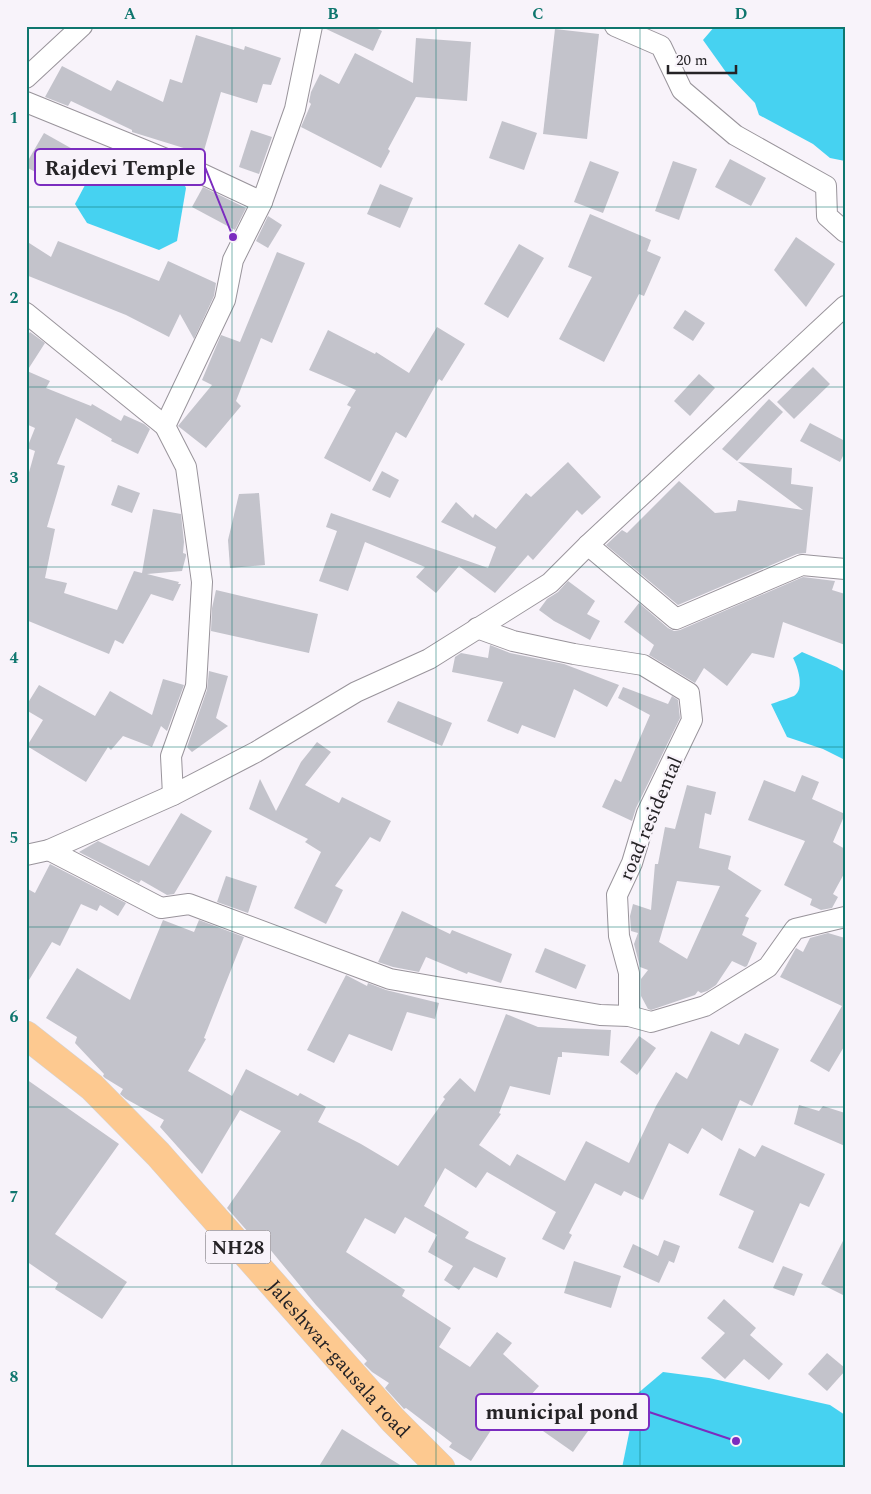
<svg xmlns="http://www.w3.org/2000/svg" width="871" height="1494" viewBox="0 0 871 1494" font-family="Spectral,serif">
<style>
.water{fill:#46d2f1}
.building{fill:#c3c3cb;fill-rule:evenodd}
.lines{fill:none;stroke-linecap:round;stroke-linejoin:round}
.street-casing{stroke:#99949b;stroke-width:22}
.primary-casing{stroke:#d3d3d4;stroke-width:29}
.street{stroke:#fff;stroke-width:20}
.primary{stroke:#fdc990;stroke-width:28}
.grid{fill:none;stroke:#0f766e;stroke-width:1;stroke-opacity:0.55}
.labels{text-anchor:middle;stroke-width:4.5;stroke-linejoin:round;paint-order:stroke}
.shield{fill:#f8f3fa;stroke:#646166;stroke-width:1}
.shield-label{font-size:19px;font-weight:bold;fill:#252326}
.street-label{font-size:20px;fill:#252326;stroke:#f8f3fa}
.leader{fill:none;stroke:#7b2cbf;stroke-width:2}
.callout-dot{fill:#7b2cbf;stroke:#f8f3fa;stroke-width:2}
.callout{fill:#f8f3fa;stroke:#7b2cbf;stroke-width:2}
.callout-label{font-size:21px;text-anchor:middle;font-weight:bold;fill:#252326}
.neatline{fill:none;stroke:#0f766e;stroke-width:2}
.grid-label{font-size:16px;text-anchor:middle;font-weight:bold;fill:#0f766e}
</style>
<rect width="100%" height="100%" fill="#f8f3fa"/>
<g class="water">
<polygon points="715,26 845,26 845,161 830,158 813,144 759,115 755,103 728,75 703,40"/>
<polygon points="103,151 177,169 186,188 177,241 159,250 87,223 75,204"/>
<path d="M802,652L837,667L845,672V760L823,749L787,737L771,704C777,702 789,698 794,696C805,689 798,667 793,658Z"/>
<polygon points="663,1372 709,1378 830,1405 845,1415 845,1468 622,1468 637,1394"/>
</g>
<g class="building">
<polygon points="324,26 371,26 382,31 373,51 324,28"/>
<polygon points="555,29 599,34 587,139 543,134"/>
<polygon points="196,35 244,50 245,46 281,58 271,85 263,84 257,103 221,92 203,154 132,132 132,130 71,101 68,106 45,97 62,66 111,91 117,80 163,102 170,79 182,83"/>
<polygon points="416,38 471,42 467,101 416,97 388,149 390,151 381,168 301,127 311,104 309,102 311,92 320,74 339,84 355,53 413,83"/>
<polygon points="502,121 537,133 524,170 489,158"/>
<polygon points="251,130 272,137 259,174 239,167"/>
<polygon points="44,133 76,151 58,184 26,167 26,164"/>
<polygon points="730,159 766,178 751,206 715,187"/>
<polygon points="590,161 619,172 603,213 574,202"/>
<polygon points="673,161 697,169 679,220 655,211"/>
<polygon points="380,184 413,198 400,228 367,214"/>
<polygon points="203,187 246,208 235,230 192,207"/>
<polygon points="590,214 651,240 647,251 661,257 644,296 639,294 604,362 559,339 592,277 568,267"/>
<polygon points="268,216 282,225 268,248 256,241"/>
<polygon points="796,237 835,264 806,307 774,270"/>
<polygon points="26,241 51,257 58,241 159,281 168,261 216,283 214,296 194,339 180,314 169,337 126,315 26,275"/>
<polygon points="519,244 544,258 508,318 484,304"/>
<polygon points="277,252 305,263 272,343 261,338 236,401 241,406 206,448 178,426 212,385 202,380 221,335 240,342"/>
<polygon points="685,310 705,323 693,341 673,328"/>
<polygon points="437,327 465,344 442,381 439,379 406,438 396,432 370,482 324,458 351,407 347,405 356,390 309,370 328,330 375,354 376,352 409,373"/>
<polygon points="30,332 45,343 27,371 50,381 46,388 91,406 92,404 121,421 124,415 144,424 150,429 138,454 111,441 112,439 76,418 57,464 65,466 47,527 55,529 45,578 67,583 64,593 117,610 134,571 142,573 153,509 181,514 184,542 183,553 186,554 186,556 182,571 147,574 179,582 178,584 181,584 173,601 151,594 123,644 115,640 109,654 26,620 26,483 35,451 27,448 35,428 26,424 26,337"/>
<polygon points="813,367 830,384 794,419 777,402"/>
<polygon points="699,374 715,388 690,416 674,401"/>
<polygon points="769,399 783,412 737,461 722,449"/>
<polygon points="810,423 845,441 845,452 840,462 800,441"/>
<polygon points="568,462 601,497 582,515 577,510 533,560 528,555 495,593 459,566 436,593 416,577 425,567 365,542 348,591 319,581 337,531 326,527 331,513 488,568 496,547 441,522 456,502 473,518 475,514 496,529 526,493 531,497"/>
<polygon points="738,462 792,468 791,484 813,487 806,553 797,554 678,605 606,545 622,530 627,533 679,481 715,513 736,511 738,500 803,510"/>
<polygon points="382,471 399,480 390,498 372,490"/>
<polygon points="118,485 140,493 132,513 111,505"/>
<polygon points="259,493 265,565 230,568 228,540 239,494"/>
<polygon points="803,577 835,581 832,590 845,594 845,645 783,622 774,658 752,653 727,686 704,668 695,683 649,655 654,645 624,622 639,603 668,628 674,631 680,630"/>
<polygon points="568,581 595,601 587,614 600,621 590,640 554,621 539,610 547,599 558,592"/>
<polygon points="216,590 318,614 309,653 211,631 212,608"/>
<polygon points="490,645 510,653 564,664 619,685 607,707 574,689 555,738 522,725 518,734 487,721 503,682 452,672 455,657 461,653 488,658"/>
<polygon points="209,671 228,676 216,718 228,726 192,752 187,747 207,690"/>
<polygon points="163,679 184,685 167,731 161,726 152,747 123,736 111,750 108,747 86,782 27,746 43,720 26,710 26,706 39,685 95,716 110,691 152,715"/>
<polygon points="623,687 668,704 672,696 678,700 680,718 636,808 632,821 602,807 615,779 621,782 650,715 618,698"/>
<polygon points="398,701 452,723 442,746 387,722"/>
<polygon points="317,742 331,752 305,785 339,803 342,797 391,821 380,842 370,837 335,886 343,890 326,924 294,908 321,852 305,842 308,839 249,809 260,779 276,811 301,762"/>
<polygon points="802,775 819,782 812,799 845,814 833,842 845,849 845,872 833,894 838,897 832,908 821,910 810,905 812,899 784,885 805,841 748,820 764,780 795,792"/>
<path d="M687,785L716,792L711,815L705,813L699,848L731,856L728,869L762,891H761L745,916L749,918L742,935L757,943L747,966L745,967L732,961L716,985L707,991L701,993L698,991L695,995L651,1010L648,1009L641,996V979L648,970L640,967L634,944L638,933L631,931L630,916L633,904L651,910L655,864H658L665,827L675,829ZM677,881L720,886L687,959L659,942Z"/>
<polygon points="181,813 212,831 174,894 167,895 141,880 139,883 79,852 98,841 149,866"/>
<polygon points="50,864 126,903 118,916 100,905 97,911 81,904 60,946 52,942 26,985 26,888 35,893"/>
<polygon points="226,876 257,886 248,913 217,902"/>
<polygon points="402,911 450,934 452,930 512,954 501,983 468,972 467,974 426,957 419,972 393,967 378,962"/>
<polygon points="163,920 194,932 199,920 244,937 204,1038 206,1039 188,1071 232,1096 246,1069 298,1096 300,1093 326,1107 318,1122 361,1144 398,1166 445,1099 443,1097 460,1078 475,1092 506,1014 538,1027 611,1030 609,1056 562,1052 562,1057 558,1057 550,1095 510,1086 499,1113 501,1114 479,1145 510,1166 517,1154 565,1181 586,1141 629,1163 656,1106 676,1072 687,1079 711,1031 739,1045 745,1033 779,1049 752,1106 740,1100 722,1141 702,1128 688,1154 669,1143 643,1200 624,1191 621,1196 595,1183 569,1233 572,1235 564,1250 542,1239 556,1212 487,1172 476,1188 445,1168 424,1206 469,1232 465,1238 506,1258 497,1278 474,1267 459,1290 444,1280 453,1266 428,1252 437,1235 405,1217 395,1234 365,1218 346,1252 405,1290 402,1296 451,1328 439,1347 470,1367 497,1332 512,1343 503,1354 539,1386 503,1426 497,1421 471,1461 449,1447 452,1443 406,1408 404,1409 385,1388 389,1383 372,1372 364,1364 367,1361 316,1305 259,1236 256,1241 227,1208 281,1131 240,1110 202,1174 160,1127 164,1120 126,1099 120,1094 123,1089 105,1078 103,1076 104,1074 75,1043 77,1037 46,1018 77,968 130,1000"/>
<polygon points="828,933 845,938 845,1045 829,1072 810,1061 842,1006 780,977 796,948 803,952 810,938"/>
<polygon points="545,948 586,965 576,989 535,972"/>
<polygon points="346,975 367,986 368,983 386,990 439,1003 435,1019 407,1012 392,1051 349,1034 334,1063 307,1050"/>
<polygon points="639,1036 656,1048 637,1075 620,1062"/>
<polygon points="26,1079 119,1144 55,1234 127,1282 102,1319 55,1289 58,1283 26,1261"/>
<polygon points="799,1105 819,1111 823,1106 845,1113 845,1146 794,1124"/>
<polygon points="762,1145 825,1174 809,1207 800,1203 773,1263 738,1248 754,1211 719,1195 739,1148 755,1157"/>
<polygon points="845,1237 845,1296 821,1284"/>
<polygon points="664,1240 680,1246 674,1263 667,1260 669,1261 659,1283 623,1267 633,1244 658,1256"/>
<polygon points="574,1261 621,1276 611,1308 564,1293"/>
<polygon points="783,1266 803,1274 794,1296 773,1288"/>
<polygon points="724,1299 756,1328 750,1335 783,1364 769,1380 744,1359 725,1379 701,1358 725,1333 707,1318"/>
<polygon points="827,1353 845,1368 845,1371 827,1391 808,1374"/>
<polygon points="557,1410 588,1431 573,1452 543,1431"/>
<polygon points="342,1429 405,1468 318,1468"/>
</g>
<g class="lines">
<defs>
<g id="street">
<polyline points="615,26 661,46 682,90 735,135 826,186 827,216 845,232"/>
<polyline points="26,78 82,26"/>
<polyline points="26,102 198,172 262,202 233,260 225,300 165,426"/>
<polyline points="262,202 295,109 312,26"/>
<polyline points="26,313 165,426 186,467 202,582 196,686 171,756 173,795"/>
<polyline points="588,545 676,619 802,565 845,569"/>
<polyline points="477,628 513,641 574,654 643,665 689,693 692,720 647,813 632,863 617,895 619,936 629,973 629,1016"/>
<polyline points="49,850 161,908 189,904 390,979 600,1015 629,1016 651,1022 705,1006 768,967 795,929 845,917"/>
<polyline points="26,855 49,850 173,795 256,752 356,692 429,659 550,583 588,545 845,306"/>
</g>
<g id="primary">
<path id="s1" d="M26,1035L92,1087L158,1154L393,1420L441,1468"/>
</g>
</defs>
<use href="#street" class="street-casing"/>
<use href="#primary" class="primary-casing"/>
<use href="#street" class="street"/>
<use href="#primary" class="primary"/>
</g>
<path class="grid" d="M232,26V1468M436,26V1468M640,26V1468M26,207H845M26,387H845M26,567H845M26,747H845M26,927H845M26,1107H845M26,1287H845"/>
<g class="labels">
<rect class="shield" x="205.5" y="1230.5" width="65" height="33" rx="4"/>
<g class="shield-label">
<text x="238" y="1254">NH28</text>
</g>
<g class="street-label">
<text transform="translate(650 818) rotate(-67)" y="7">road residental</text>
<text dy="7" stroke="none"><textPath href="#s1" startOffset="451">Jaleshwar-gausala road</textPath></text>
</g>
</g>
<path class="leader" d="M233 237L205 167M736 1441L649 1412"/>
<g class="callout-dot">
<circle cx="233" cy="237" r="5"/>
<circle cx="736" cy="1441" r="5"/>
</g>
<g class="callout">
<rect x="35" y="149" width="170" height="36" rx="5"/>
<rect x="476" y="1394" width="173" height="36" rx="5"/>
</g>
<g class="callout-label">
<text x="120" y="175">Rajdevi Temple</text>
<text x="562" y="1419">municipal pond</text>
</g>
<rect width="871" height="1494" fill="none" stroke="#f8f3fa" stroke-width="55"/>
<path d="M668 65v8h68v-8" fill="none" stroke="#252326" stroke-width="2.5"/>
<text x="676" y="65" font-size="15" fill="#252326" stroke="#f8f3fa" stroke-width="4" paint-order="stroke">20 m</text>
<rect x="28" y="28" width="816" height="1438" class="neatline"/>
<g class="grid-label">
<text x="130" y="19">A</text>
<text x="333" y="19">B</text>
<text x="538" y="19">C</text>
<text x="741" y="19">D</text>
<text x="14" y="123">1</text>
<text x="14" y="303">2</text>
<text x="14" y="483">3</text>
<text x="14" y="663">4</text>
<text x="14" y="843">5</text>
<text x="14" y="1022">6</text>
<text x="14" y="1202">7</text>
<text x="14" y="1382">8</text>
</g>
</svg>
